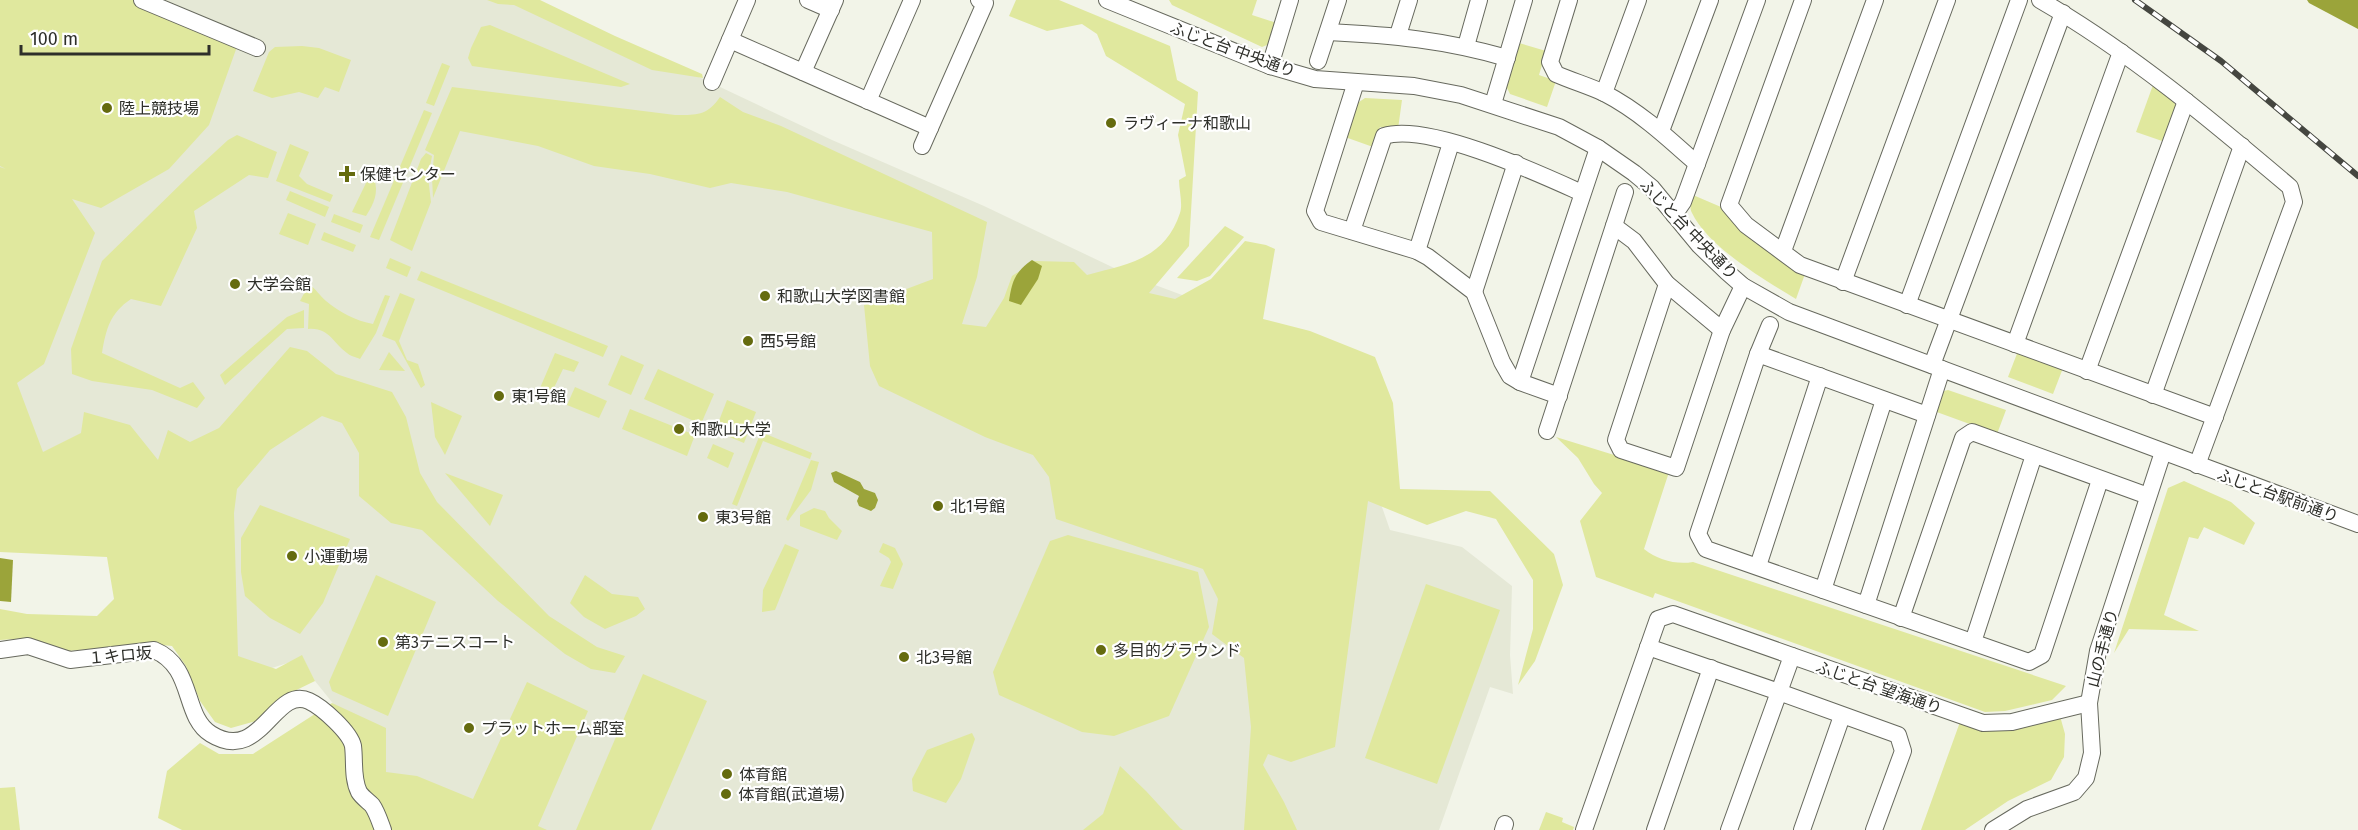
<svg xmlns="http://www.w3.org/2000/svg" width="2358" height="830" viewBox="0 0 2358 830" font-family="'Fira Sans','Noto Sans JP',sans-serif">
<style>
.built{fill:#e5e8d6}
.green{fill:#e0e89e}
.water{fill:#9ba43a}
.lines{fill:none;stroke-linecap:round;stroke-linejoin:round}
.minor-casing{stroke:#67695e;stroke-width:18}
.minor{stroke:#fff;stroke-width:16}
.rail-casing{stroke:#454640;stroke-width:6}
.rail{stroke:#fff;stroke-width:4;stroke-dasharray:11;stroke-linecap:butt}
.poi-dot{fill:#656b0f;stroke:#fff;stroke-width:2}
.labels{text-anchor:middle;stroke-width:4.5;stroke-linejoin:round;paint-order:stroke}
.street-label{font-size:16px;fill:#2e2f2a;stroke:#fff}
.poi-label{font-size:16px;fill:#2e2f2a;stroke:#fff;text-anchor:start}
</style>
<rect width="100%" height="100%" fill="#f2f4e8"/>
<polygon class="built" points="0,0 536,0 832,140 984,206 1131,276 1316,345 1366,461 1390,530 1462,547 1512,586 1510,655 1513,694 1490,687 1439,830 439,830 381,785 356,732 315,681 303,658 235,680 144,555 0,517"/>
<g class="green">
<polygon points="0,0 133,0 239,41 209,125 169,169 101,208 72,199 95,233 44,364 17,383 43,452 81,433 84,412 130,425 158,460 168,430 190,442 219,428 290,347 307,351 336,374 392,392 406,417 420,473 437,502 549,616 597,647 625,656 615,673 591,669 565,654 498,601 422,530 391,523 359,496 359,453 342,423 322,416 270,450 237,489 234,513 238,656 276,669 302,655 315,681 278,699 256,721 231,728 215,722 200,701 186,666 172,646 153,644 67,651 31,638 0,640 0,609 27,614 97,616 114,599 107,557 0,552 0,167 6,169 0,166"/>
<polygon points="487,0 540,0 615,36 702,74 703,78 652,70 514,5 498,4"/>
<path d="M1016,0H1059L1170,46L1177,80L1198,92L1189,246L1149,293L1175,299L1211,279L1245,241L1266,245L1275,249L1263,319L1310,331L1375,357L1393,403L1400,489L1490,491L1554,554L1563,585L1535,661L1518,685L1533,629V580L1496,519L1466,511L1427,525L1368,501L1335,747L1291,762L1268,754L1263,765L1284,802L1297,830H1244L1251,727L1244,658L1212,634L1218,599L1203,569L1056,519L1049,477L1033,455L985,437L879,386L870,366L864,305L933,279L932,232L787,192L731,183L710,188L650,174L594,166L538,146L460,131L433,198L432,177L434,155L425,150L452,87L675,115C697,115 707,116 720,97L743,112L781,126L987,222L977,277L962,324L986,327L1004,298L1012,276L1035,261L1074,262L1087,275C1128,264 1165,259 1180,213C1183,204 1179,190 1179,180L1186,176L1178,135L1185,104L1106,56L1097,34L1082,24L1047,31L1009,16Z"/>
<polygon points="1169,0 1257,0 1252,15 1277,23 1272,43 1262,47 1172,5"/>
<polygon points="490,25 630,84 621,87 472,66 468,58 471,48 481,27"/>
<polygon points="1519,43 1546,51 1539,75 1556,81 1547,107 1510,94 1506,86"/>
<polygon points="302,46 319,48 351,60 339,92 325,87 318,98 299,92 272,98 253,91 269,52 275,47"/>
<polygon points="442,63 450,66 434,106 426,103"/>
<polygon points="2153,85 2174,100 2176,110 2165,142 2136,132"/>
<polygon points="1365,98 1402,100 1398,129 1380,127 1373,147 1345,137 1356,104"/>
<polygon points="424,110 432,113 379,240 370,237"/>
<path d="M237,135L277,152L268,178L249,175L194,211L197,228L161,306L131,299C110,313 106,329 102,353L180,388L193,382L205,398L197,408L152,390L92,381L72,374L71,349L102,261L191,174L228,140Z"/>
<polygon points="290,144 309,152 299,176 307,184 333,195 330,202 276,181"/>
<polygon points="426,153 432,156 428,177 431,202 412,251 390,240 421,159"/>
<path d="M374,178C379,193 374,203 366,216L352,212L366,183Z"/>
<polygon points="290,191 329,207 325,217 286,200"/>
<path d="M1693,195L1721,207L1805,274L1796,299C1765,280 1708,247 1692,213C1689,207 1691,202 1693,195Z"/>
<polygon points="288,213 316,224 308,245 279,234"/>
<polygon points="334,214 363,225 360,233 331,222"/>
<polygon points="1225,226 1244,237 1210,276 1197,281 1177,278"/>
<polygon points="324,232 356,245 353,252 321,240"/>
<polygon points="390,258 411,267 407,277 386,268"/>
<polygon points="421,271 608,346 603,357 417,280"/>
<path d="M309,284C316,289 319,295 326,301C339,312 356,321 373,324L385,295L390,296L376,333L360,359C356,357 350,356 347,353C333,343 329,327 308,329L309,304L300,301Z"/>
<polygon points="400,293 415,299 399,341 407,360 418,364 425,385 421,388 395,341 382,336"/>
<polygon points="304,310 304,328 287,329 225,385 220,375 287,317"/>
<polygon points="2018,351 2063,368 2053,394 2008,377"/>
<polygon points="389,352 405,371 379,370"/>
<polygon points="555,353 579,362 574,372 563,369 552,392 540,388"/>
<polygon points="621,355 644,365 631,395 608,385"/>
<polygon points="658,369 714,394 701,424 644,399"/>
<polygon points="575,387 607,401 599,418 567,405"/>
<polygon points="1948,390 2006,410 1997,434 1934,411 1940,392"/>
<polygon points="727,400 756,412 744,443 715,431"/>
<polygon points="431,402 462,416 445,455 435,437"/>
<polygon points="630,409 695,435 687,456 622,429"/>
<polygon points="761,432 812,453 810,459 763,441 737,506 732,504"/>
<path d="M1556,437L1669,472L1644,549C1658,560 1676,565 1693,562L2066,686L2052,700L2005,711L1985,712L1655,593L1653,598L1596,577L1580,521L1602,493L1594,484L1578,458Z"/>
<polygon points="713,444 734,453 728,468 707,458"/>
<polygon points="811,460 819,462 811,490 788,521 786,519"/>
<polygon points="445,473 503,495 490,526"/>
<polygon points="2184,481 2231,502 2255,523 2244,545 2204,527 2198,539 2189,537 2164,615 2199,631 2129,629 2114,653 2168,488"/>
<polygon points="260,505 350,539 323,603 300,634 270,618 245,596 241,572 241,538"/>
<polygon points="814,508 825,511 829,518 842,531 837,540 800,526 800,515"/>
<polygon points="1068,535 1198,572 1209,627 1169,716 1114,736 1082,732 999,695 993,672 1050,541"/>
<polygon points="883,543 895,548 903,564 893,589 880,586 891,562 889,558 879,552"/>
<polygon points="785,544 799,550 775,610 762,612 763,590"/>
<polygon points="376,575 436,602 388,716 332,691 329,682"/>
<polygon points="585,575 612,594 638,597 645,609 636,616 605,629 584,617 570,603"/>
<polygon points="1426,584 1500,610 1437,784 1365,758"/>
<polygon points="643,674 707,701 651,830 576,830"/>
<polygon points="527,682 588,711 538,826 547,830 182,830 158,818 167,771 200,743 219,754 253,754 332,703 386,728 386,772 417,776 473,799"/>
<polygon points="2060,716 2065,734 2064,757 2051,780 2008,801 1965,830 1921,830 1960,722"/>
<polygon points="972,733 975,739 961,779 946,803 913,791 912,779 927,750"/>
<polygon points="1120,766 1146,791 1180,828 1183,830 1083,830 1103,814"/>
<polygon points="15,787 20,830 0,830 0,788"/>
<polygon points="1546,812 1563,818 1562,822 1574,827 1573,830 1539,830"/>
</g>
<g class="water">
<polygon points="2307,0 2358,0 2358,29 2309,3"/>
<path d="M1032,260L1042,266L1038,279L1021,305L1009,301C1012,281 1015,272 1032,260Z"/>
<polygon points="836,471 860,482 864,489 875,493 878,500 875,508 871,511 859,506 857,501 859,496 834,482 831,473"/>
<polygon points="0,558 13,560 11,602 0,601"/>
</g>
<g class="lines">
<defs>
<g id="minor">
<polyline points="142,0 257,48"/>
<polyline points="808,0 831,10"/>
<polyline points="1107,0 1270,66 1315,79 1414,86 1461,95 1559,127 1598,148 1634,173 1652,188 1699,245 1727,272 1743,286 1789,312 2358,524"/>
<path d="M1569,0L1550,62L1556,74C1572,81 1589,86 1604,93C1639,111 1668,138 1697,164"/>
<polyline points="1803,0 1729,205 1746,225 1800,265 2215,417"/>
<path d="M2040,0C2130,52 2211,120 2290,187L2294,202L2197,465"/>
<path d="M1328,32C1392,35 1445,40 1507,58"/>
<polyline points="1398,35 1409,0"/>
<polyline points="730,40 930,128"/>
<polyline points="1466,46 1479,0"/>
<polyline points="1318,61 1338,0"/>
<polyline points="1270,66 1290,0"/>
<polyline points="803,72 835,0"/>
<polyline points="712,82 747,0"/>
<polyline points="1356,82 1315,211 1321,222 1417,251 1428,257 1474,292 1502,362 1510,376 1520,382 1559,396"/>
<polyline points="1604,93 1638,0"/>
<polyline points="868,101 912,0"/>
<polyline points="1493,104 1524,0"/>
<polyline points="1661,131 1710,0"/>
<polyline points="922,146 985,3 979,0"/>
<polyline points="1674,215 1683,202 1757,0"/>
<polyline points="1614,226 1634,241 1667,284 1722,330"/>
<path d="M1352,231L1384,136C1428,122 1540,174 1582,193"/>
<polyline points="1417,251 1451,143"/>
<polyline points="1783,251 1875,0"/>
<polyline points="1843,282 1947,0"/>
<polyline points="1667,284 1616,440 1621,450 1676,468 1722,330 1743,286"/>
<polyline points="1474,292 1516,163"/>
<polyline points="1907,305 2019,0"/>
<polyline points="2015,344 2121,52"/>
<polyline points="1758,354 1770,325"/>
<polyline points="1932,365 2063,13"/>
<polyline points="2087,371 2186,101"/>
<polyline points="1520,382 1598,148"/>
<polyline points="2153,395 2242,146"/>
<polyline points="1927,415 1758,354 1698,534 1706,549 2029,662 2042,655 2100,480"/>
<polyline points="1547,431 1625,192"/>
<polyline points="1758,566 1820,376"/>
<polyline points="1823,590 1884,400"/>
<polyline points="1866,605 1942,369"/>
<polyline points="1901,618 1963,438 1972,432 2148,496"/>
<polyline points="1973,642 2034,455"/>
<polyline points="1648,647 1779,692 1792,656"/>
<path d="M0,650L28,646L70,660L154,650C195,667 182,716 211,734C261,765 274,685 309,701C322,707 350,732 353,746C355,761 352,778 359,792C362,797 368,801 372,805C377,812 380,822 383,830"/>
<polyline points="1503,830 1505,824"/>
<polyline points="1584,830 1658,619 1673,614 1983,723 2012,722 2089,703"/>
<polyline points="1655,830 1711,668"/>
<polyline points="1729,830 1779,692 1898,735 1903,751 1874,830"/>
<polyline points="1802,830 1842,716"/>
<polyline points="1993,830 2027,809 2074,792 2086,778 2092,753 2089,703 2098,651 2163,452"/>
</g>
</defs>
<use href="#minor" class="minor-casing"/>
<use href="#minor" class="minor"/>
<defs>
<polyline id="rail" points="2135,0 2221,61 2358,176"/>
</defs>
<use href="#rail" class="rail-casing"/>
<use href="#rail" class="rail"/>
</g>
<g class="poi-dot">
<circle cx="107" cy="108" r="6"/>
<circle cx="1111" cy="123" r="6"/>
<path d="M344 165h6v6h6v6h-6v6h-6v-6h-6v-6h6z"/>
<circle cx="235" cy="284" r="6"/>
<circle cx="765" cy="296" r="6"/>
<circle cx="748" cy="341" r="6"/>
<circle cx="499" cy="396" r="6"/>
<circle cx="679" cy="429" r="6"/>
<circle cx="938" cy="506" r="6"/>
<circle cx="703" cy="517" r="6"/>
<circle cx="292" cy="556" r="6"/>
<circle cx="383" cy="642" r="6"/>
<circle cx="1101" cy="650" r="6"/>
<circle cx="904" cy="657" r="6"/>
<circle cx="469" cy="728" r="6"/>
<circle cx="727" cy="774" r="6"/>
<circle cx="726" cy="794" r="6"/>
</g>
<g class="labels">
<g class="street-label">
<text transform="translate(1233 49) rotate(20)" y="6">ふじと台 中央通り</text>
<text transform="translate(1689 229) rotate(46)" y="6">ふじと台 中央通り</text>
<text transform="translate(2278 495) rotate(20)" y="6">ふじと台駅前通り</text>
<text transform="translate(2102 648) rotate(-75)" y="6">山の手通り</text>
<text transform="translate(120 655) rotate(-5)" y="6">１キロ坂</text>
<text transform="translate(1879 687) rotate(19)" y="6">ふじと台 望海通り</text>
</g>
<g class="poi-label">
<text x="119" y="114">陸上競技場</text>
<text x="1123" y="129">ラヴィーナ和歌山</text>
<text x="360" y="180">保健センター</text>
<text x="247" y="290">大学会館</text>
<text x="777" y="302">和歌山大学図書館</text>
<text x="760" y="347">西5号館</text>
<text x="511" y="402">東1号館</text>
<text x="691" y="435">和歌山大学</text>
<text x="950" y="512">北1号館</text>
<text x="715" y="523">東3号館</text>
<text x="304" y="562">小運動場</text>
<text x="395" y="648">第3テニスコート</text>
<text x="1113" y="656">多目的グラウンド</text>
<text x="916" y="663">北3号館</text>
<text x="481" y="734">プラットホーム部室</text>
<text x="739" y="780">体育館</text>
<text x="738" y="800">体育館(武道場)</text>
</g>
</g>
<path d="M21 45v9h188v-9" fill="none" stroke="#2e2f2a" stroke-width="3"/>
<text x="30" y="45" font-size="18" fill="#2e2f2a" stroke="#ffffff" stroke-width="4.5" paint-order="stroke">100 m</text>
</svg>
